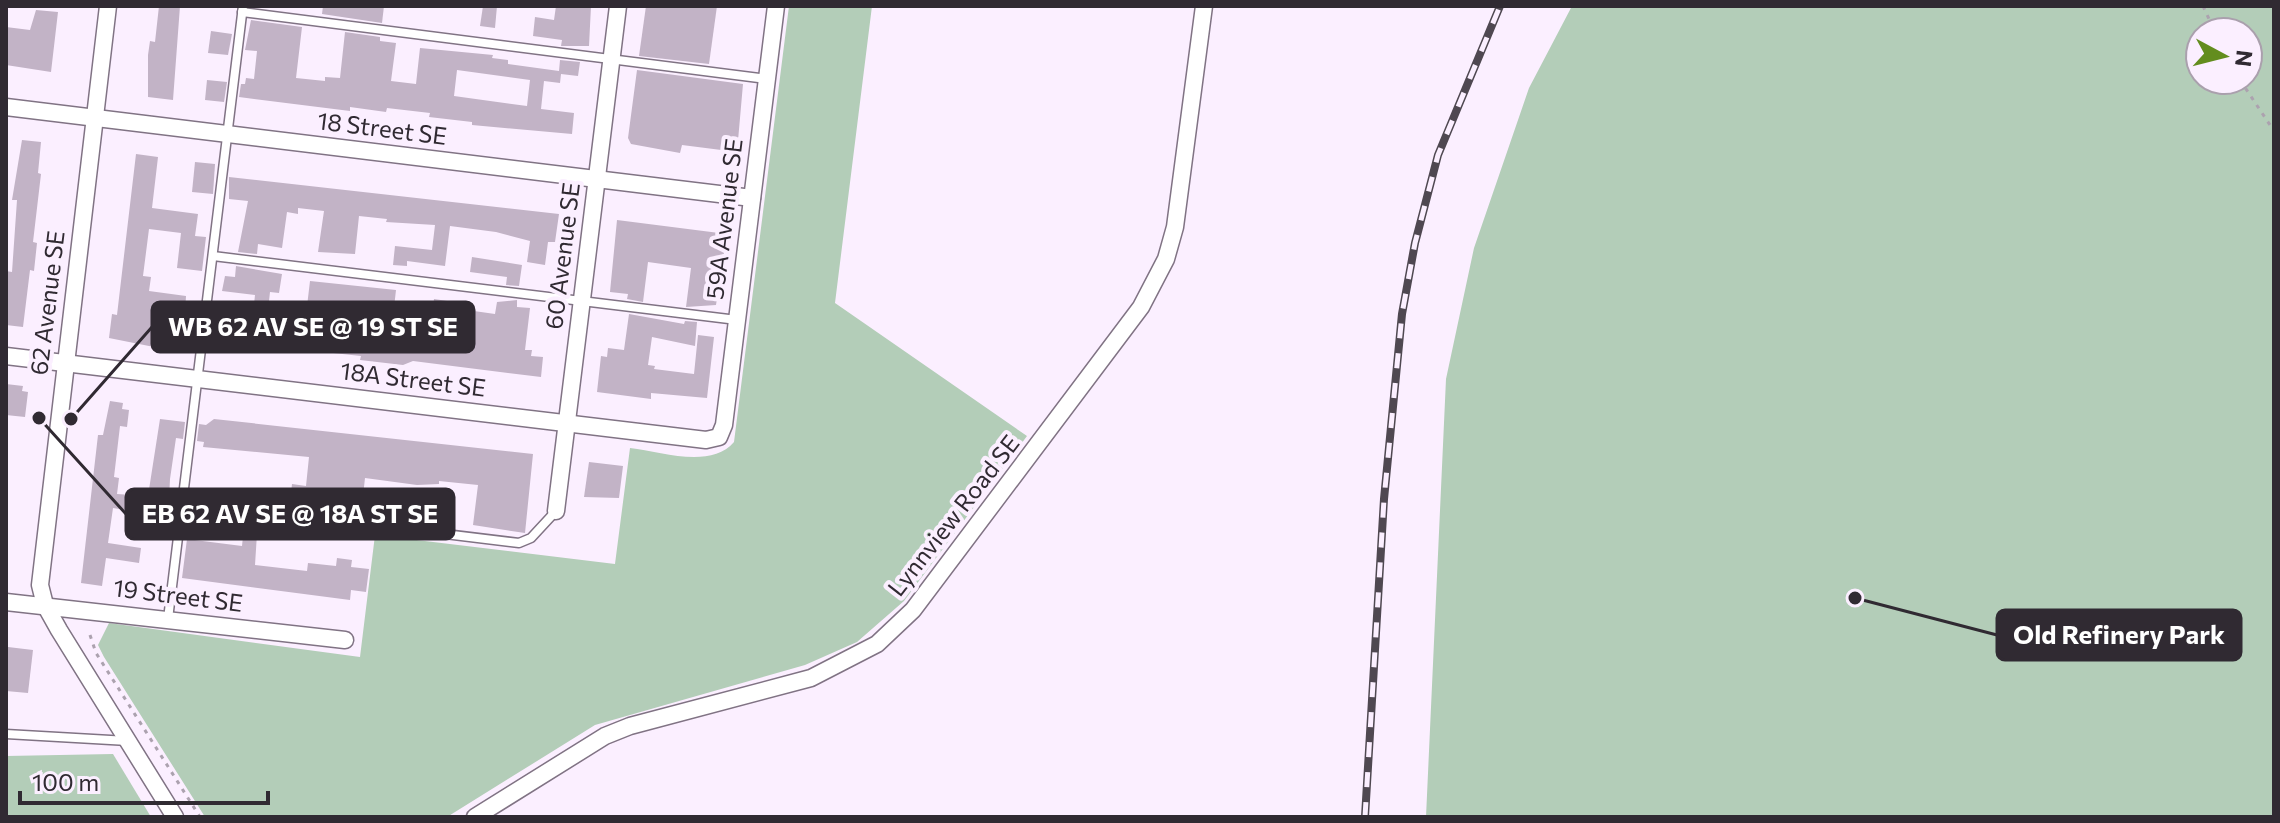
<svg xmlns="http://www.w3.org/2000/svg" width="2280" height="823" viewBox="0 0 2280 823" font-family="Commissioner,sans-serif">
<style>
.green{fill:#b3cdb8;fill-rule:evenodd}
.building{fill:#c2b3c6;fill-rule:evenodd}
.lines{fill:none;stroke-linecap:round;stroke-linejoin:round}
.service-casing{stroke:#807384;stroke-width:11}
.minor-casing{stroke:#807384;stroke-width:19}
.path{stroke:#aca2af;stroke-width:3;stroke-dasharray:4 6;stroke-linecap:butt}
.service{stroke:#fff;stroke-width:8}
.minor{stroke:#fff;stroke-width:16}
.rail-casing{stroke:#4f4851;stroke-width:8}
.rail{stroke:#fbefff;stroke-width:5;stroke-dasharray:15;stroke-linecap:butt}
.labels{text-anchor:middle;stroke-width:8;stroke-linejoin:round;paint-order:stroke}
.street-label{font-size:24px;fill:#302a32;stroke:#fbefff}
.leader{fill:none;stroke:#302a32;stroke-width:3}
.callout-dot{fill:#302a32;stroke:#fbefff;stroke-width:3}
.callout{fill:#302a32;stroke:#302a32;stroke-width:3}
.callout-label{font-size:26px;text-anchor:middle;font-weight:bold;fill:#fff}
</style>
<rect width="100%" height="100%" fill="#fbefff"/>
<g class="green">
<path d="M789,6H872L835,303L1027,436L904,601L857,642L805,665L595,725L447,817H205L104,657L98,645L109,623L360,657L375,535L615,564L630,448C662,452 711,469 734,442Z"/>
<path d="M1572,6H2274V817H1426L1446,379L1474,248L1529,88ZM2200,32H2248V80H2200Z"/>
<polygon points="113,754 151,817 6,817 6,756"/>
</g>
<g class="building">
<polygon points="159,6 180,6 173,100 148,97 148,55 150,41 155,42"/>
<polygon points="323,6 384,6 382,23 322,14"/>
<polygon points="483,6 497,6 495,28 480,26"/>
<polygon points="556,6 591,6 589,46 561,46 562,40 533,36 535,17 554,20"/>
<polygon points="646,6 717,6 709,64 639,56"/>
<polygon points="36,10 58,12 51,72 6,65 6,27 30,30"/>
<path d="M251,20L302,27L296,78L325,81V77L340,78L345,32L380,37V41L396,43L391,81L416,84L420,48L493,55L492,58L508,60V64L559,71L560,60L580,62L578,76L561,74L560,83L544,81L541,109L574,113L572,134L472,125V122L429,117L430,113L387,108L386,112L350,107V111L239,97L241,84H245L246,78L254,79L257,51L245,50ZM457,70L530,80L527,106L454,96Z"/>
<polygon points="211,31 232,34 228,55 208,53"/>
<polygon points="637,70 743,84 737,152 682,145 680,153 631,144 628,138"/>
<polygon points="207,80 227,82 224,102 205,100"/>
<polygon points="22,140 41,142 38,173 41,174 33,242 37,243 34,271 30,270 23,327 6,325 6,271 12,272 17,200 12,200"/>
<polygon points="136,154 158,157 152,208 198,214 195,236 206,237 202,271 177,268 181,233 149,229 143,276 151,277 149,291 186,296 183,344 160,341 159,348 109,338 112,314 117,315"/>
<polygon points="195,162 215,164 213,194 192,192"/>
<polygon points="229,177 559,214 555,242 548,242 545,265 527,262 530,241 496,232 450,226 445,266 407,261 407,266 393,265 395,246 432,250 435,225 386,222 387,219 359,216 355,254 318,252 324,211 298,208 298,214 287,212 282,248 258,244 257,254 238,252 248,201 229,199"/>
<polygon points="617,220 727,234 716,305 686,307 691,268 648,262 643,302 627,299 628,294 610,292"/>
<polygon points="472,257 522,265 519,286 506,285 507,277 470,272"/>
<path d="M236,266L282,274L279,293L270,292L267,319L305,323L310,281L396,290L391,334L429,339L434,299L454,302L453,308L495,314L497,302L517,300V307L530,308L525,350H532L531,356L543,357L541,377L413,361L403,365L360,360L361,356L211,340L214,318L252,323L255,295L222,291L225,276L235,277ZM327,302L368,307L364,336L323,331Z"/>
<polygon points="629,314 684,324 685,321 697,322 695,346 652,337 648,365 655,366 654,369 694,374 698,335 714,337 707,398 651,393 651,399 597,392 601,356 607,357 608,348 624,350"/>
<polygon points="6,384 23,386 22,391 28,392 25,417 6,415"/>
<polygon points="110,401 123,403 122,409 129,410 127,427 120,426 114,477 119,478 117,494 148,496 160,419 185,422 183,439 176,438 170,479 168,519 173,519 172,532 148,529 150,514 113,508 108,543 141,548 139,563 106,558 102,586 81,583 98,435 103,435"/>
<polygon points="214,419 533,454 525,533 473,525 478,485 439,481 439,484 417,485 365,478 361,514 290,502 292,484 306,486 309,457 203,447 204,442 197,441 199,424 206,425"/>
<polygon points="589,462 623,466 619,498 584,497"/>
<polygon points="245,517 258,518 255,565 307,571 308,563 336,566 337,558 352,560 351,567 369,569 366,592 351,590 350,600 182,578 187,539 242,546"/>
<polygon points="8,647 33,650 28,693 6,691"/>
</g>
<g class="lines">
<defs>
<g id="service">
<polyline points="242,12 767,79"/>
<polyline points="213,256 737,320"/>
<polyline points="182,502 519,543 531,538 556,511"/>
<polyline points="168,619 243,6"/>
<polyline points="6,734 128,741"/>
</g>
<g id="minor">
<polyline points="108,6 40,585 45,605 59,630 175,817"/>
<polyline points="6,107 752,198"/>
<polyline points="6,356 706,440 719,437 724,425 776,6"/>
<polyline points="556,511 618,6"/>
<polyline points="6,602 345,640"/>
<polyline points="475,817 605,736 630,726 811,678 877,644 913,610 1141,307 1166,259 1175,227 1204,6"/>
</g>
</defs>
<use href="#service" class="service-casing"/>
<use href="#minor" class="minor-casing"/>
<g class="path">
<polyline points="2203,6 2215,32"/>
<polyline points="2240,80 2274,131"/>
<polyline points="90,635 96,653 200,817"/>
</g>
<use href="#service" class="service"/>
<use href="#minor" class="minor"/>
<defs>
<polyline id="rail" points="1365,817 1384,499 1402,314 1415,243 1438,155 1500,6"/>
</defs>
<use href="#rail" class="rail-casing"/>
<use href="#rail" class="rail"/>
</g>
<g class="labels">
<g class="street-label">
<text transform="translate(382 129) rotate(7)" y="8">18 Street SE</text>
<text transform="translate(725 219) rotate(-83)" y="8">59A Avenue SE</text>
<text transform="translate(563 256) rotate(-83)" y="8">60 Avenue SE</text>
<text transform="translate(48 303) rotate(-83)" y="8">62 Avenue SE</text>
<text transform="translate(413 380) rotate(7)" y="8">18A Street SE</text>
<text transform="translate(954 516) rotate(-52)" y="8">Lynnview Road SE</text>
<text transform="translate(178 596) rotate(7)" y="8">19 Street SE</text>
</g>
</g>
<path class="leader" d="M71 419L152 327M39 418L126 514M1855 598L1997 635"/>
<g class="callout-dot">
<circle cx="71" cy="419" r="8"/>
<circle cx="39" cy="418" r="8"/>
<circle cx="1855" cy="598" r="8"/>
</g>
<g class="callout">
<rect x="152" y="302" width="322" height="50" rx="8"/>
<rect x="126" y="489" width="328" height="50" rx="8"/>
<rect x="1997" y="610" width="244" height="50" rx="8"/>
</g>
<g class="callout-label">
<text x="313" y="336">WB 62 AV SE @ 19 ST SE</text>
<text x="290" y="523">EB 62 AV SE @ 18A ST SE</text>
<text x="2119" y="644">Old Refinery Park</text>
</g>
<rect width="2280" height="823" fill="none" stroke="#302a32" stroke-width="16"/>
<g transform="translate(2224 56) rotate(97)"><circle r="38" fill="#fbefff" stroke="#aaa0ad" stroke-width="2"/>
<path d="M0-6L14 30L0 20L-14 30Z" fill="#638d1e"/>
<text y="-12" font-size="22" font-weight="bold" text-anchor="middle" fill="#302a32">N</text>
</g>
<path d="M20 791v12h248v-12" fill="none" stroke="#302a32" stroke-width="4"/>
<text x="32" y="791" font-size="24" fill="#302a32" stroke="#fbefff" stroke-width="6" paint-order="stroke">100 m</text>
</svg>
